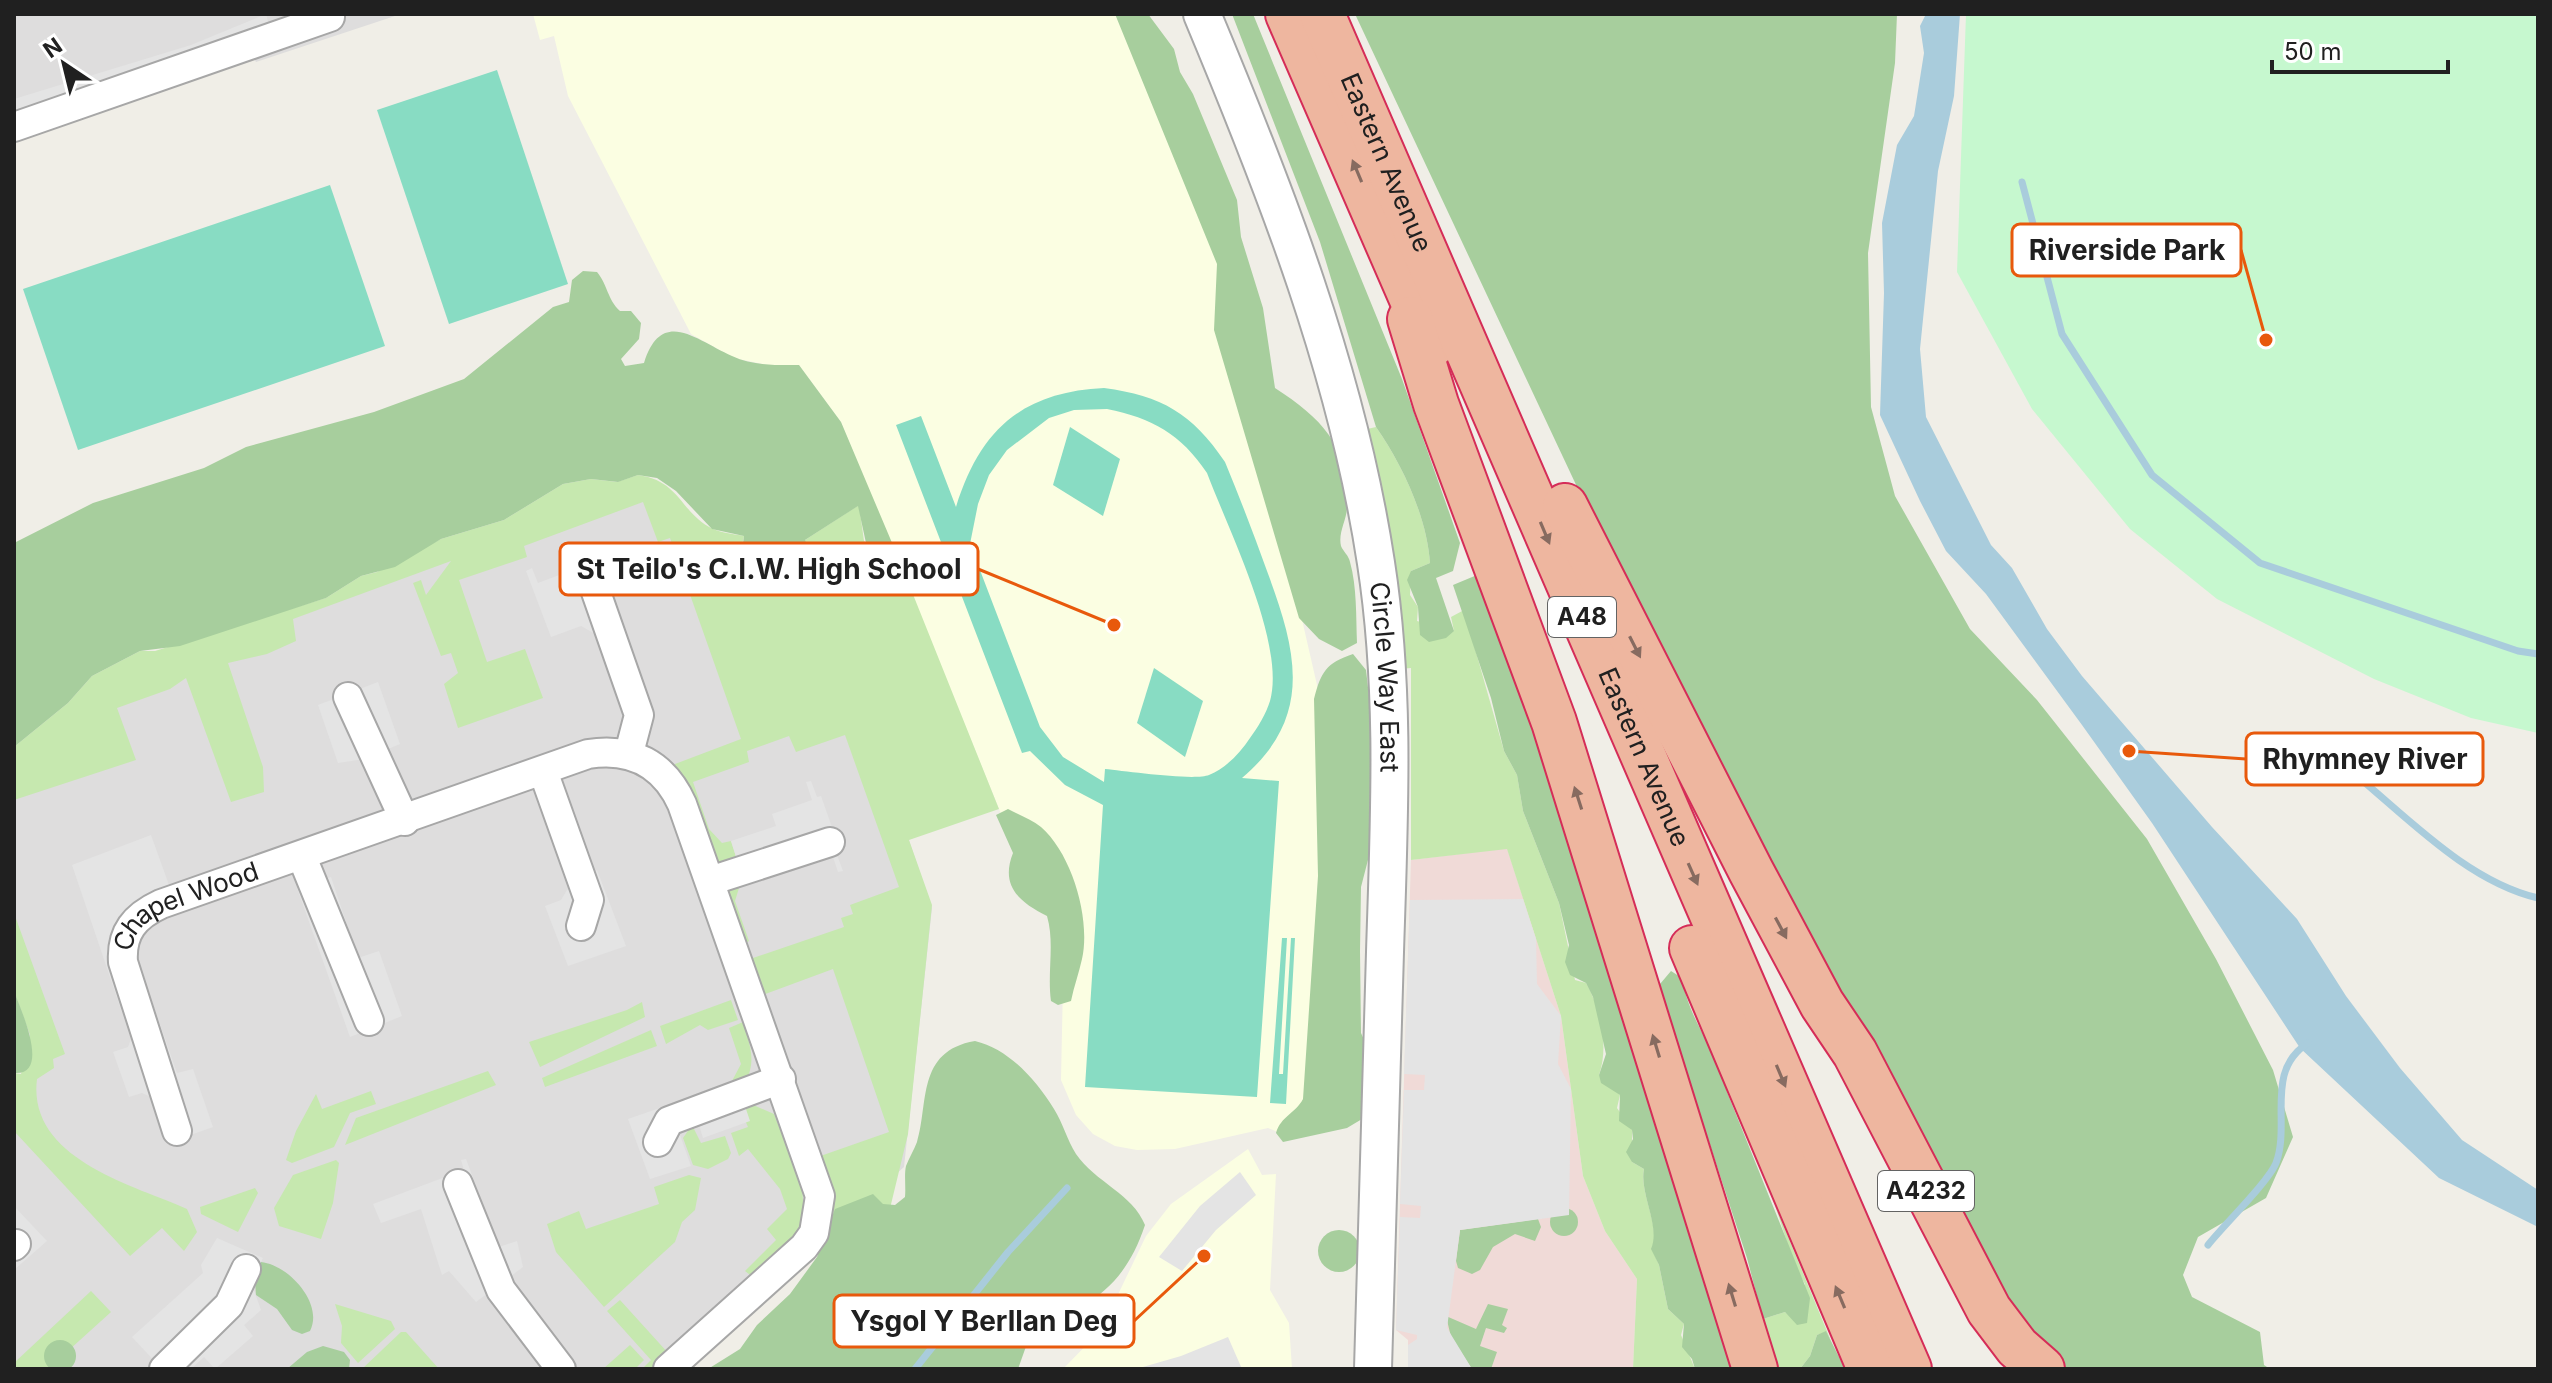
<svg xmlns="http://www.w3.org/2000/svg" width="2552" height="1383" viewBox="0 0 2552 1383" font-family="Inter,sans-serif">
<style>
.residential{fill:#dedddd}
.commercial{fill:#f0dad7}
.education{fill:#fbfee2}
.grass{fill:#c6e8af;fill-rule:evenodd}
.forest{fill:#a7ce9d}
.park{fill:#c6f8cf}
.pitch{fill:#88dcc3;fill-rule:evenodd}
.parking{fill:#e4e4e4}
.water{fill:#a9ccdc}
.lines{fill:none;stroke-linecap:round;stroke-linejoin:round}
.stream{stroke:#a9ccdc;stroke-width:7}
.minor-casing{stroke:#a7a7a7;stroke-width:32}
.tertiary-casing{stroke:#a7a7a7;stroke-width:40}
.trunk-casing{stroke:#d52d58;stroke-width:48}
.minor{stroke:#fff;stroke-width:28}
.tertiary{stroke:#fff;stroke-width:36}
.trunk{stroke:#eeb69f;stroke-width:44}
.oneway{fill:#876b60}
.labels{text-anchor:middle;stroke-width:8;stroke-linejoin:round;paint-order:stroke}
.shield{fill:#fff;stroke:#636363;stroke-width:2}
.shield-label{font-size:24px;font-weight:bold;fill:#202020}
.street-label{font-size:26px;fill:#202020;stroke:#fff}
.leader{fill:none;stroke:#e8590c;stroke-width:3}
.callout-dot{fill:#e8590c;stroke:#fff;stroke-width:3}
.callout{fill:#fff;stroke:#e8590c;stroke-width:3}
.callout-label{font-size:28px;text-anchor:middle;font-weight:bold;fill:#202020}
</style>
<rect width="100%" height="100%" fill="#f0eee7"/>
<g class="residential">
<polygon points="14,14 401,14 256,62 247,49 14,127"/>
<polygon points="649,479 869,723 932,908 904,1167 676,1369 14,1369 14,1090 30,1085 14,981 14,776 141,666"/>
</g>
<polygon class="commercial" points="1507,848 1561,1016 1583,1176 1605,1231 1637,1279 1633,1369 1408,1369 1408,1340 1396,1330 1411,860"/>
<g class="education">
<polygon points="533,14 1119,14 1221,266 1325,720 1308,1112 1280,1133 1268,1128 1175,1149 1137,1150 1115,1146 1093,1134 1076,1115 1061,1080 1065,886 1004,821 841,422 799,365 768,365 734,358 691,334 568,96 554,36 540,40"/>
<polygon points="1248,1149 1262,1175 1276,1174 1270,1290 1289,1323 1292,1369 1063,1369 1101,1330 1146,1236 1171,1204"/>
</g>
<g class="grass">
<path d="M1376,427C1402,464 1427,517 1430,563L1411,571L1410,595L1418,607L1417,621L1454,631L1451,617L1464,610L1504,751L1517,775L1523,811L1559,903L1575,980L1586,983C1601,1009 1609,1047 1599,1075L1620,1095L1617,1108L1632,1130V1162L1644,1169C1639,1193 1661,1227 1652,1249L1659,1265L1668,1309L1684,1324L1681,1335L1695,1369H1633L1637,1279L1605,1231L1583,1176L1561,1016L1507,849L1411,860V668L1388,670L1350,433Z"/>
<path d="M638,475C681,481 680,513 713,529C722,533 734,534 744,536L741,550L805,540L859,505L864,541L894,567L898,557L999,809L909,840L932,905L908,1134L886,1225L820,1212L809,1160L889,1132L833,969L752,999L666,777L675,764L741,739L670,538L658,542L643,502L524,546L527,557L459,580L487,662L525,649L543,698L458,728L444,684L458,673L451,653L441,656L413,583L421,580L426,595L451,561L293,619L296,641L267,654L228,663L263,767L264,792L231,802L186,678L170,689L117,708L136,760L14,800V747L68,703L92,676L140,651H155L326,598L361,576L377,572L441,539L504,520L563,484L591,479L617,482ZM845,735L899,887L850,905L853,914L841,918L844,927L750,959L744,944L749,941L735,901L739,888L745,885L731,841L722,843L709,829L693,782L749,762L747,751L789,736L796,752Z"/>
<path d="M14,913L65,1054L53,1059L54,1068L37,1079C27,1159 133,1185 187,1209L197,1232L184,1251L162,1228L130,1256L14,1131V1073L21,1074L30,1035L14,991Z"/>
<polygon points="731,1000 738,1020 708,1030 700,1025 666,1044 660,1026"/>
<polygon points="642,1002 645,1017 540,1067 529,1042 627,1010"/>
<path d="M743,1022C750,1046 757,1061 745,1083L736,1086L732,1081L741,1064L729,1028Z"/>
<polygon points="651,1030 657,1046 545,1087 542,1078"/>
<polygon points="488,1071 496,1085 345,1145 356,1118"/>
<polygon points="371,1091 376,1104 350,1113 334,1147 292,1163 286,1160 296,1131 316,1094 322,1109"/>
<polygon points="751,1104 774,1114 802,1186 804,1214 798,1233 754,1278 745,1271 776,1240 767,1229 787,1209 780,1189 748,1149 739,1156 731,1133 748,1127 741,1111"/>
<polygon points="692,1125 701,1143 725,1136 731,1153 728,1159 708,1169 693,1165 683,1138"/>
<polygon points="336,1160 339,1163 333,1203 321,1239 279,1226 274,1208 293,1175"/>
<polygon points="689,1175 701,1178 695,1210 682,1222 675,1242 604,1307 556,1252 547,1224 579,1211 586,1229 659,1204 654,1187"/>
<polygon points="255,1188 258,1193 238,1232 201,1214 200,1207"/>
<polygon points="1775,1205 1831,1341 1826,1332 1817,1335 1810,1356 1800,1369 1778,1369 1763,1319 1785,1312 1791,1317 1805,1284 1795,1267"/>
<polygon points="91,1291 111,1312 48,1369 14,1369 14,1363"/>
<polygon points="620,1300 669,1354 652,1369 642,1369 651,1360 607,1311"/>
<polygon points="335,1304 391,1321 395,1329 358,1363 341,1343 342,1326"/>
<polygon points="401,1332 406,1332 439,1369 362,1369"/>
<polygon points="630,1345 644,1360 635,1369 603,1369"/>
</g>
<g class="forest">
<path d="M1115,14H1148L1174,49L1180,72L1193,94L1237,200L1241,237L1263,308L1275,388C1324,420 1349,446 1347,509C1346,521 1338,533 1341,546C1343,551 1349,556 1350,562C1357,587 1356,617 1357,643L1342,651L1319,639L1299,618L1214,330L1217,264Z"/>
<path d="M1232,14H1253L1402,379L1460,543L1453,571L1436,578L1454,631L1446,638L1429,642L1420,635L1418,607L1407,580L1411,571L1430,563C1427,517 1402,464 1376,427L1320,242Z"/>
<polygon points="1355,14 1897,14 1895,63 1868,253 1871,407 1895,496 1970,629 2037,700 2147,839 2216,959 2273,1070 2293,1137 2266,1198 2198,1237 2183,1275 2192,1297 2260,1332 2264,1365 2270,1369 2060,1369 2022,1339 1632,604"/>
<path d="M583,271L597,272C608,285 607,299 620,311H631L641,323L639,339L621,359L625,366L644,363C662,306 697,341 732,356C753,366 777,365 799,365L841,422L898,557L894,567L878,573L871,566L858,506L805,540L813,560C801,582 785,586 761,591C740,572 740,564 744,536L712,529L676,491L657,478L638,475L618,482L591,479L563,484L504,520L441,539L395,567L361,576L326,598L180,646L140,651L92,676L68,703L14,747V543L93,503L204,468L246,447L374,412L464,379L553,307L569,302L572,280Z"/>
<path d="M1477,575L1528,712L1735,1369H1695L1692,1359L1682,1347L1684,1324L1668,1309L1659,1265L1651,1249C1661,1227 1639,1193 1644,1169L1632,1162L1626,1152L1633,1139L1632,1130L1619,1121L1620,1095L1601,1083L1599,1075L1606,1054L1593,997L1586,983L1570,975L1565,962L1569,945L1559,903L1523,811L1517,775L1504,751L1491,698L1453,585Z"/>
<path d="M1353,654L1366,670L1372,722L1369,856L1361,887L1360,951L1361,1033L1373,1060L1367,1116L1347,1128L1283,1142L1276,1133C1281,1116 1295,1114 1303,1099L1318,876L1314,699C1321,672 1326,663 1353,654Z"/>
<path d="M1008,809C1019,815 1032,820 1041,827C1072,854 1091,919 1082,959C1079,973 1074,986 1071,1001L1058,1005L1051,1001C1047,972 1055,944 1047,916C1019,902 1000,886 1013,853L996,815Z"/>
<path d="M1671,971L1682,978C1689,1021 1717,1050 1727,1092L1810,1298L1807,1323L1797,1325L1785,1312L1763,1319L1747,1258L1662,998L1660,984Z"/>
<path d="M14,991C20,1008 52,1076 14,1073Z"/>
<path d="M975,1041C1009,1049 1036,1080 1054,1109C1063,1123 1067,1140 1076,1154C1095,1182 1133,1194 1145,1225C1122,1294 1085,1304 1029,1338L1018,1369H708L740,1349L757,1325L790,1294L817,1257L835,1209L873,1194L883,1204L895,1205L905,1197C906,1187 904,1175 906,1166C909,1158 914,1150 917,1142C929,1104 916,1051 975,1041Z"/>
<circle cx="1564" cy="1222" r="14"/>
<polygon points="1538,1219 1541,1227 1535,1241 1515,1234 1493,1247 1480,1270 1472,1274 1458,1268 1456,1261 1460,1230"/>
<circle cx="1339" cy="1251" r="21"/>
<path d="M261,1262C289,1265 324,1304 310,1331L302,1334L292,1330L277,1309L256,1295L254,1268Z"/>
<polygon points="1488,1304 1508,1309 1502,1325 1507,1328 1504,1333 1486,1328 1480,1346 1497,1352 1491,1369 1472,1369 1451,1337 1446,1316 1476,1329"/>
<polygon points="1826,1331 1845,1369 1800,1369 1810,1356 1817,1335"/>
<circle cx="60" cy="1356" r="16"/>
<polygon points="323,1346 344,1352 350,1360 349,1369 287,1369 307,1352"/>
</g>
<polygon class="park" points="1966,14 2538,14 2538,733 2471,718 2374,679 2217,599 2130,529 2032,409 1957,272"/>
<g class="pitch">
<polygon points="497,70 568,284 449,324 377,110"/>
<polygon points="330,185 385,346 78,450 23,289"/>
<path d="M1104,388C1162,396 1192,413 1225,462C1240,498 1254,535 1267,571C1296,649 1315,716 1242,778L1279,781L1257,1097L1085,1087L1103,805L1065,785L1030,751L1022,753L896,425L921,416L956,507C980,430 1022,392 1104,388ZM1107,409C1152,418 1181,434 1207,473C1228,529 1286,644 1270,701C1266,714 1258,727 1250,738C1240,753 1226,768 1209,775C1194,781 1126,771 1105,769L1104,782L1063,757L1040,727L970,544L978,504L989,475L1007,450L1049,418L1074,410Z"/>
<polygon points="1070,427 1120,459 1103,516 1053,485"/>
<polygon points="1154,668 1203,701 1185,757 1137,723"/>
<polygon points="1282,938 1287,938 1279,1074 1283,1074 1291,938 1295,938 1286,1104 1270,1103"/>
</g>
<g class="parking">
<polygon points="266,14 273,39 14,127 14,99 191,45"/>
<polygon points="620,552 622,557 601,565 623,623 595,634 581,626 551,637 526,571 532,568 538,583"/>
<polygon points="378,682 400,744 364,759 338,763 318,705"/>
<polygon points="811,781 817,797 821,796 841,853 837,855 843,871 838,872 833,857 745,885 731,841 776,826 772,814 812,800 806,782"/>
<polygon points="151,835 169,885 184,911 144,926 134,950 177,1073 193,1069 213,1127 168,1143 151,1097 142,1093 129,1097 113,1052 128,1047 131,1039 72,865"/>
<polygon points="597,870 626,946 568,966 545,906 561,900 567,890"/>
<polygon points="331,877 358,958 379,951 402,1016 350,1037 297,888"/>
<polygon points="1523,899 1536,939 1537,984 1561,1016 1558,1064 1571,1089 1569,1215 1460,1230 1447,1328 1472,1369 1408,1369 1408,1345 1417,1339 1417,1335 1396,1330 1400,1217 1420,1218 1421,1206 1400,1204 1404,1090 1424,1090 1425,1075 1404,1074 1410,900"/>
<polygon points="732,1083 741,1094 750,1121 703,1138 697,1119 686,1126 680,1135 691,1166 650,1179 628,1119"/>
<polygon points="466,1159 499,1247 517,1241 523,1267 476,1302 449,1271 442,1275 421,1209 381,1223 373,1204 464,1170 461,1160"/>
<polygon points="1240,1172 1256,1195 1216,1230 1182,1271 1159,1257 1200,1206"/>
<polygon points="14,1206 47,1241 14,1270"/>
<polygon points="217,1238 263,1258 251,1282 261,1310 244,1325 253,1336 215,1369 204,1357 191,1369 162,1369 132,1337 203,1273 201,1265"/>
<polygon points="1228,1337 1242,1369 1136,1369 1181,1356"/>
</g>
<polygon class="water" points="1926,14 1960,14 1954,96 1938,171 1920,349 1926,417 1991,545 2012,568 2047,629 2082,676 2212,827 2297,919 2346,996 2400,1068 2462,1140 2538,1190 2538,1227 2439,1178 2300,1048 2152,823 2082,725 1986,594 1946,551 1920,501 1880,415 1884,293 1882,223 1897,145 1914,116 1924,53 1920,26"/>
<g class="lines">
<g class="stream">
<polyline points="2022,182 2062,334 2152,475 2260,563 2518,651 2538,654"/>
<path d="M2357,776C2410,820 2469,882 2538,898"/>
<path d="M2208,1245C2223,1226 2269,1181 2276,1163C2291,1123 2264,1071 2308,1043"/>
<polyline points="915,1369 1008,1252 1067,1188"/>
</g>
<defs>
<g id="minor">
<polyline points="14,127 330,17 329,14"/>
<polyline points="590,575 639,715 629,753"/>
<polyline points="348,697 405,821"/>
<polyline points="543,771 589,900 581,926"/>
<polyline points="302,857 369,1021"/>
<polyline points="710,881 830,842"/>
<path id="s1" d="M177,1131L123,962C121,932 135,916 161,904L588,754C632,747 664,764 682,804L820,1196L814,1233L804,1247L668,1369"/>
<polyline points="658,1142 669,1121 781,1079"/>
<polyline points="458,1184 501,1290 561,1369"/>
<polyline points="14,1246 16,1244"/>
<polyline points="164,1369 229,1305 246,1269"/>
</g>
<g id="tertiary">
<path id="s2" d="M1202,14C1276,191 1347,372 1376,563C1396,692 1389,822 1385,952C1381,1091 1377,1230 1373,1369"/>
</g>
<g id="trunk">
<polyline points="1288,14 1432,345"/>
<path id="s3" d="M1322,14L1909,1369"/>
<polyline points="1410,319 1436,404 1554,722 1755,1369"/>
<polyline points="1565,506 1751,871 1822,1004 1855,1053 1989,1310 2017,1347 2042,1369"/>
<polyline points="1692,948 1870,1369"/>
</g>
</defs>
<use href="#minor" class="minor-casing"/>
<use href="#tertiary" class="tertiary-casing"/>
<use href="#trunk" class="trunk-casing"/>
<use href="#minor" class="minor"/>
<use href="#tertiary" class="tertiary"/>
<use href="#trunk" class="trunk"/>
</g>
<defs><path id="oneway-solid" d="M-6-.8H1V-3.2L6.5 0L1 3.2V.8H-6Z" transform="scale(2)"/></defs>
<g class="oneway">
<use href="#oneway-solid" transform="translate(1357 171) rotate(-113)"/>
<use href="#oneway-solid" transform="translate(1545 533) rotate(67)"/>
<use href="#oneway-solid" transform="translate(1635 647) rotate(63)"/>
<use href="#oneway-solid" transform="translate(1578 798) rotate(-108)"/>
<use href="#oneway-solid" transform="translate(1693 874) rotate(66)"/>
<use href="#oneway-solid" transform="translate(1781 928) rotate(62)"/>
<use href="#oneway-solid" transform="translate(1656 1046) rotate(-107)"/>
<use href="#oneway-solid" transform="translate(1781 1076) rotate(67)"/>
<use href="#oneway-solid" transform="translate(1732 1295) rotate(-107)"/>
<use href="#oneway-solid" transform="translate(1840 1297) rotate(-113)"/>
</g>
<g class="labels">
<g class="shield">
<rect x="1548" y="597" width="68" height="40" rx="6"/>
<rect x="1878" y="1171" width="96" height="40" rx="6"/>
</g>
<g class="shield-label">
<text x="1582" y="625">A48</text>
<text x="1926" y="1199">A4232</text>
</g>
<g class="street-label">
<text dy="9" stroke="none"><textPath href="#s3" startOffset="162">Eastern Avenue</textPath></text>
<text dy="9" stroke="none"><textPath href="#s2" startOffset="692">Circle Way East</textPath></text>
<text dy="9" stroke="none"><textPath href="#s3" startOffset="810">Eastern Avenue</textPath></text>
<text dy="9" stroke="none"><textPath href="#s1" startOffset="272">Chapel Wood</textPath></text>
</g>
</g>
<path class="leader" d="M2266 340L2241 250M1114 625L978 569M2129 751L2246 759M1204 1256L1134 1321"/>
<g class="callout-dot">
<circle cx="2266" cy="340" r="8"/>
<circle cx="1114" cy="625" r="8"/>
<circle cx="2129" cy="751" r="8"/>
<circle cx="1204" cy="1256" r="8"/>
</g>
<g class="callout">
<rect x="2012" y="224" width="229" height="52" rx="8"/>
<rect x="560" y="543" width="418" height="52" rx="8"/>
<rect x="2246" y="733" width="237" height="52" rx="8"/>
<rect x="834" y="1295" width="300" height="52" rx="8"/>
</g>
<g class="callout-label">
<text x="2127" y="260">Riverside Park</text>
<text x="769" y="579">St Teilo's C.I.W. High School</text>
<text x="2365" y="769">Rhymney River</text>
<text x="984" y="1331">Ysgol Y Berllan Deg</text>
</g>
<rect width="2552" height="1383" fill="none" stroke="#202020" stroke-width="32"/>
<g transform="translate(64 64) rotate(325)" stroke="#ffffff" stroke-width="6" paint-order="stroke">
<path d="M0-6L14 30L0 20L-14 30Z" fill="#202020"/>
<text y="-12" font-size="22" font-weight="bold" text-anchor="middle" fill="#202020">N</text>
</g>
<path d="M2272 60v12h176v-12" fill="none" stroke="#202020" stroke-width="4"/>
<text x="2284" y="60" font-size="24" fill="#202020" stroke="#ffffff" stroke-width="6" paint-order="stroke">50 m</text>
</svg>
